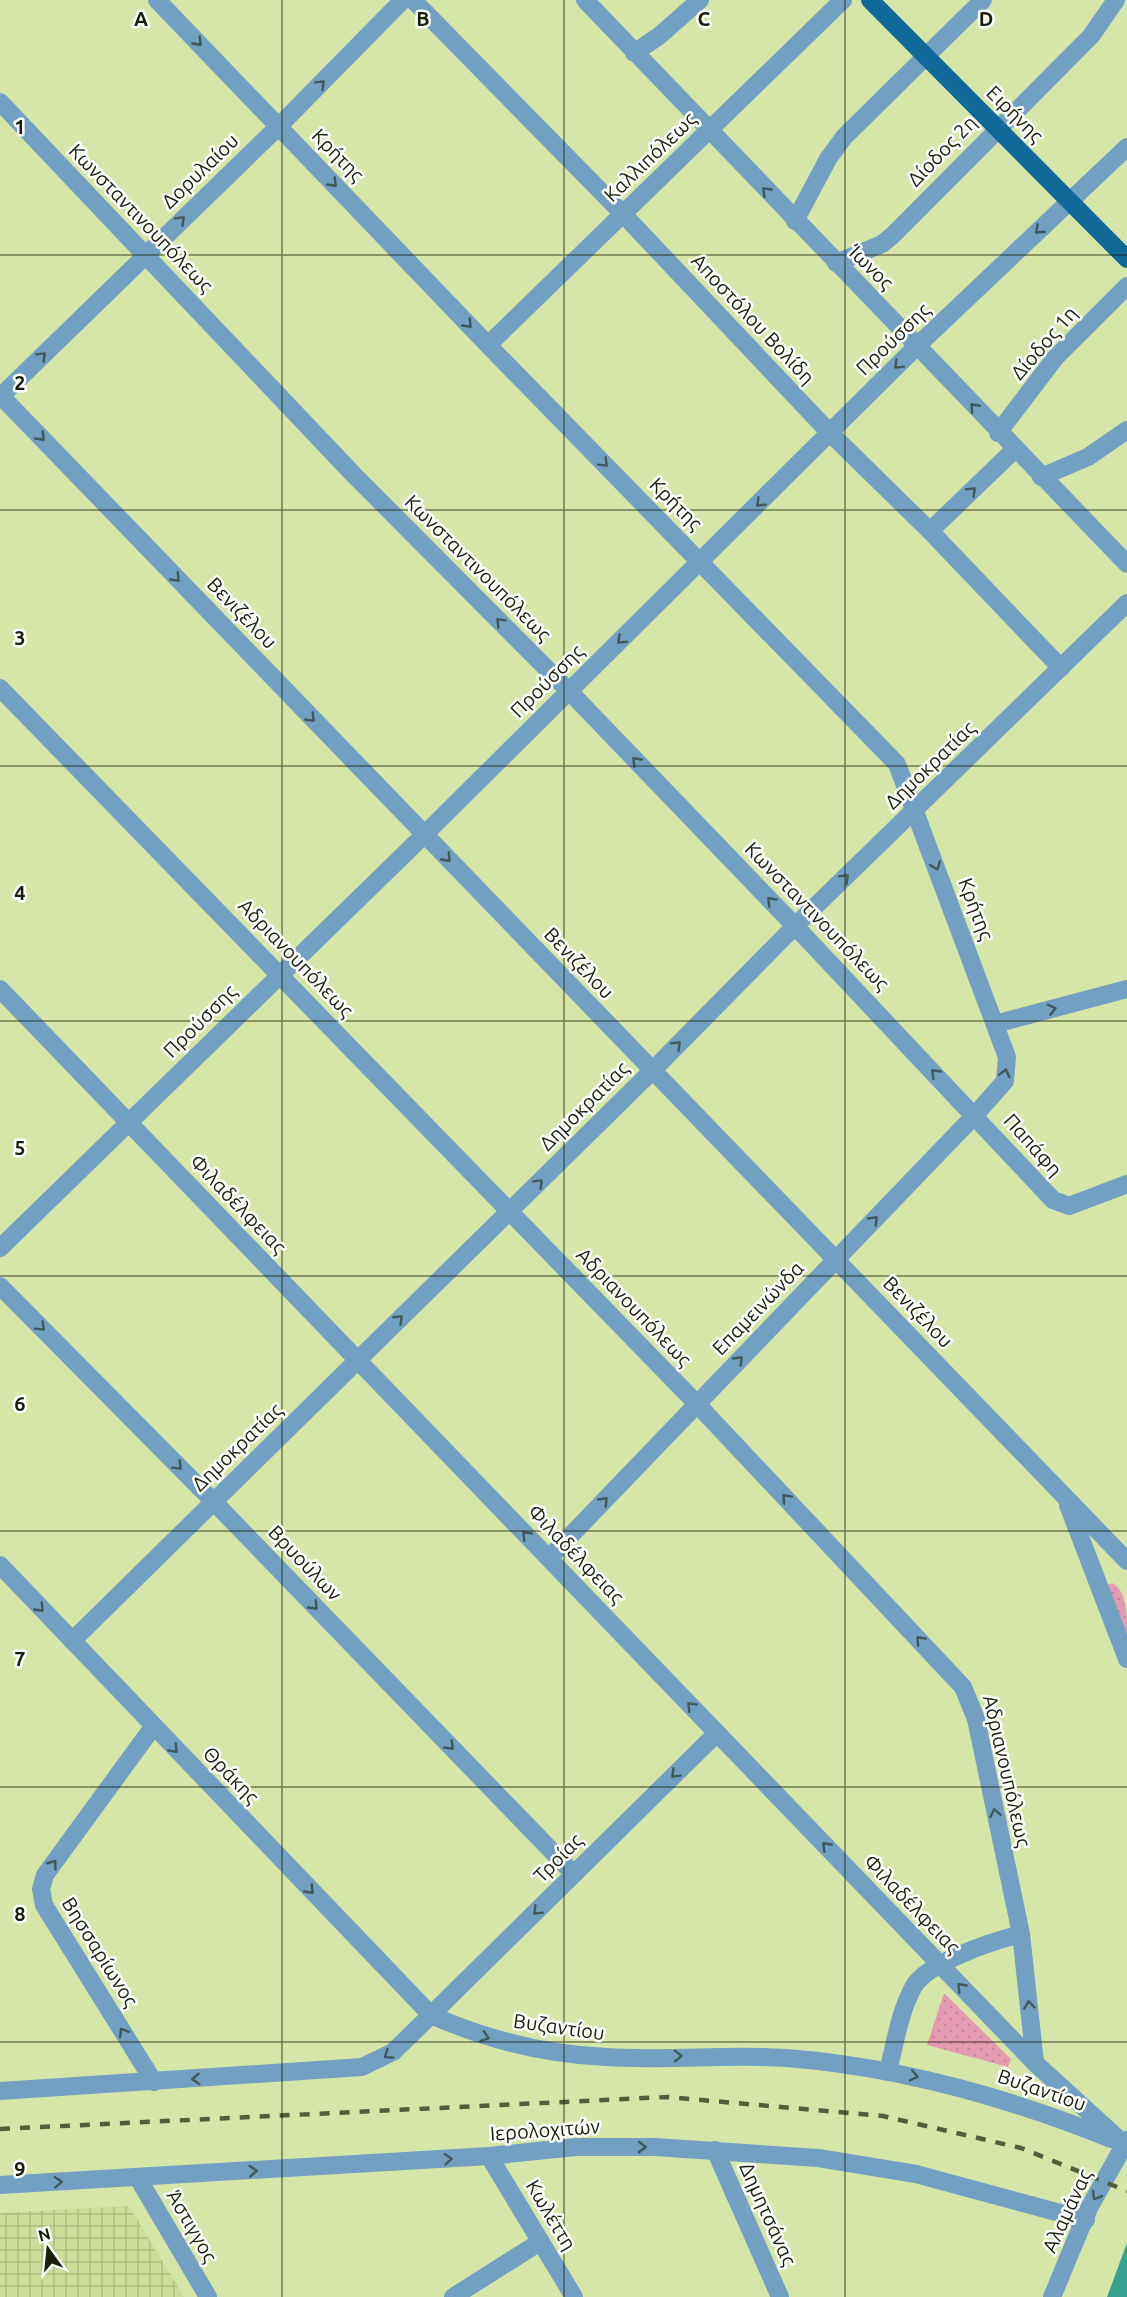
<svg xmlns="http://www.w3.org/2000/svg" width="1127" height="2297" viewBox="0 0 1127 2297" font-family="Ubuntu,sans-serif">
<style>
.industrial{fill:url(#industrial-grid)}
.grass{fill:url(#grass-dots)}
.water{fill:#37a08e}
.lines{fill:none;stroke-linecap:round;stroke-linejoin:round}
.minor{stroke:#71a0c2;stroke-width:18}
.major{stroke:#116999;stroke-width:18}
.rail{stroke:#545d3a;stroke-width:4.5;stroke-dasharray:10 10;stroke-linecap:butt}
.oneway{stroke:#41585b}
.grid{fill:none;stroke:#191e07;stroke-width:1.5;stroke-opacity:0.55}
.labels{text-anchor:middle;stroke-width:5;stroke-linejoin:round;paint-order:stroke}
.street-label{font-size:20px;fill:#191e07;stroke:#fefefe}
.grid-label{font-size:20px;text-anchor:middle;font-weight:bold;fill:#191e07;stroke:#fefefe;stroke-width:5;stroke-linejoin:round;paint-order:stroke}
</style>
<defs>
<pattern id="industrial-grid" width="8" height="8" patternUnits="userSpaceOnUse" patternTransform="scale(1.5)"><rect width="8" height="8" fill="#cbdd98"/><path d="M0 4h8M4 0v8" fill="none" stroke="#aebd82"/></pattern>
<pattern id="grass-dots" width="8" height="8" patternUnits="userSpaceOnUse" patternTransform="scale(1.5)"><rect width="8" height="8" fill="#e49bb1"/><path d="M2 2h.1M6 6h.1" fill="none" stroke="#c38597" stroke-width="1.8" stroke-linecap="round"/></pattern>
</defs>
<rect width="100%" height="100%" fill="#d6e6a9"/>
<polygon class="industrial" points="129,2206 184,2297 0,2297 0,2213"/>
<g class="grass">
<path d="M1112,1583C1127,1590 1127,1617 1127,1634L1107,1585Z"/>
<polygon points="944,1993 1011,2059 1008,2067 927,2045"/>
</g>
<polygon class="water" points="1127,2243 1127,2297 1107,2297"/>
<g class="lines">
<g class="minor">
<polyline points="157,0 488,345 897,764 1007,1057 1005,1081 975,1115 549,1558"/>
<polyline points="413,0 624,215 830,433 930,531 1061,668"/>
<polyline points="585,0 1127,564"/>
<polyline points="634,53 659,36 700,0"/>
<polyline points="0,102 353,474 569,691 795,926 1053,1200 1069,1206 1127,1184"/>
<polyline points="795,221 828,159 844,137 983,0"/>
<polyline points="836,263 882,244 893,235 1091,36 1116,0"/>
<polyline points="488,345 843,0"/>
<polyline points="0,395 1127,1561"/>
<polyline points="0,397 279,126 403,0"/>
<polyline points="998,433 1055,358 1127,286"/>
<polyline points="1041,477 1088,457 1127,430"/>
<polyline points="930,531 1014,450"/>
<polyline points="0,688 697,1404 963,1687 976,1719 1021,1934 1035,2063"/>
<polyline points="0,989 1035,2063 1124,2144"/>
<polyline points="995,1024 1127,989"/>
<polyline points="0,1248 424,835 918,345 1127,147"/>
<polyline points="0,1286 214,1502 574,1874"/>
<polyline points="1068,1505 1127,1659"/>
<path d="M0,1565L431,2015C487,2040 544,2054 606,2057C666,2061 727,2054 787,2058C900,2067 1007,2097 1111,2139"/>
<polyline points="72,1641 652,1071 795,926 1127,603"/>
<polyline points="153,1727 45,1875 41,1889 44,1905 154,2082"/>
<path d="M888,2071C895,2044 900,2010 914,1986C928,1962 994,1941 1021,1934"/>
<polyline points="0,2091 362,2067 393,2052 431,2015 717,1733"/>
<polyline points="715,2150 780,2297"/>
<polyline points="489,2156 574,2297"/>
<polyline points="138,2178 208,2297"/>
<polyline points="0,2185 489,2156 576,2147 655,2147 818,2158 916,2174 1086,2220"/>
<polyline points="453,2297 540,2242"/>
<polyline points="1052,2297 1089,2208 1127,2140"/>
</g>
<polyline class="major" points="870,0 1127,259"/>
<polyline class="rail" points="0,2129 667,2097 883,2116 1021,2148 1127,2191"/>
</g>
<defs><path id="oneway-chevron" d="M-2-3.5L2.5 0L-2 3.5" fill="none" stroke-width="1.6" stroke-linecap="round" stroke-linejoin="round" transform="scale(1.5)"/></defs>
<g class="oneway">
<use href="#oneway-chevron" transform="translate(198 42) rotate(46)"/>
<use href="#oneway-chevron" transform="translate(321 84) rotate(-45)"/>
<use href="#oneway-chevron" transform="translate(333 183) rotate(46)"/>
<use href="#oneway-chevron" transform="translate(766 191) rotate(-134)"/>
<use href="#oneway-chevron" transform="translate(181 220) rotate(-44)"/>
<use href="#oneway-chevron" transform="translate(1039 230) rotate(137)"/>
<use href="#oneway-chevron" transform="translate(468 324) rotate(46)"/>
<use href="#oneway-chevron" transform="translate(42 356) rotate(-45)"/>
<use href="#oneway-chevron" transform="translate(898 365) rotate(135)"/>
<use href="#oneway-chevron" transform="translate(974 407) rotate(-132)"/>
<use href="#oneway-chevron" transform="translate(41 437) rotate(46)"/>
<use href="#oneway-chevron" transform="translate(604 463) rotate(45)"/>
<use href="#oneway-chevron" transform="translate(972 491) rotate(-44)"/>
<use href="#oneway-chevron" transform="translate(760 503) rotate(135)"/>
<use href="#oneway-chevron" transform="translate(176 578) rotate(46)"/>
<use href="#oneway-chevron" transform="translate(500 622) rotate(-135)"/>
<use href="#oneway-chevron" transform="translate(621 640) rotate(136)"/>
<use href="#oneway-chevron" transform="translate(311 718) rotate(46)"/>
<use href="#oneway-chevron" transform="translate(636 761) rotate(-134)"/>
<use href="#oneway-chevron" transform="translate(447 858) rotate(46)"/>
<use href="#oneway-chevron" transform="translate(936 866) rotate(69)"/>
<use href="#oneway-chevron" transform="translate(845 878) rotate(-44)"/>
<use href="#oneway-chevron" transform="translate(771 901) rotate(-134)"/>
<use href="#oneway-chevron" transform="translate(1052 1009) rotate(-15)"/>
<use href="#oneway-chevron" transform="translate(677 1045) rotate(-45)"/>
<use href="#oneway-chevron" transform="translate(935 1073) rotate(-134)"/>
<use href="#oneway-chevron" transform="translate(1005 1073) rotate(-76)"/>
<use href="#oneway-chevron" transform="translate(539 1183) rotate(-45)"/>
<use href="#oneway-chevron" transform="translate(874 1220) rotate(-46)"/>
<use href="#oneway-chevron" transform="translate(399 1319) rotate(-44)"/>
<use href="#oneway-chevron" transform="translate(41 1327) rotate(45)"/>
<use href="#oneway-chevron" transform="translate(739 1360) rotate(-46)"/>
<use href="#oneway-chevron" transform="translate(178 1466) rotate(45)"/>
<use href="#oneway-chevron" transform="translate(786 1498) rotate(-133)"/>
<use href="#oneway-chevron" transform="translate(604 1501) rotate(-46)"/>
<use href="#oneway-chevron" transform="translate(526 1535) rotate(-134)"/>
<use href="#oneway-chevron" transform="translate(314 1606) rotate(46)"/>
<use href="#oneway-chevron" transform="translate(40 1608) rotate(46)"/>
<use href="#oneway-chevron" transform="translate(920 1640) rotate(-133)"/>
<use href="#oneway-chevron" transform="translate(691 1706) rotate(-134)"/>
<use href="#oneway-chevron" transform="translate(450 1746) rotate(46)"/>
<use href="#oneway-chevron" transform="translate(174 1749) rotate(46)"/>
<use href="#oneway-chevron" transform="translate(675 1774) rotate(135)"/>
<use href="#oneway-chevron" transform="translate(995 1813) rotate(-102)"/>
<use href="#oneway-chevron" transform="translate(826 1846) rotate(-134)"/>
<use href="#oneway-chevron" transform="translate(53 1864) rotate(-53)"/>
<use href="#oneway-chevron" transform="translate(310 1890) rotate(46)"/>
<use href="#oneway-chevron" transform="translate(537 1911) rotate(135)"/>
<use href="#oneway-chevron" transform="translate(961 1987) rotate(-134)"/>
<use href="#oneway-chevron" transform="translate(1029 2005) rotate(-96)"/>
<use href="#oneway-chevron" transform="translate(123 2032) rotate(-121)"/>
<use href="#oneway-chevron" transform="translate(485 2037) rotate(18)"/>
<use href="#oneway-chevron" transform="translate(388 2055) rotate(145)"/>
<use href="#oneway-chevron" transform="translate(678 2056) rotate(-1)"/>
<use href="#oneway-chevron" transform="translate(914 2076) rotate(13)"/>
<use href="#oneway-chevron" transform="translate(196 2079) rotate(176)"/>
<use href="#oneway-chevron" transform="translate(642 2147)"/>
<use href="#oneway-chevron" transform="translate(448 2159) rotate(-4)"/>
<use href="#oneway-chevron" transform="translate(253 2171) rotate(-4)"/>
<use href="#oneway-chevron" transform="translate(58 2182) rotate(-3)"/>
<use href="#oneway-chevron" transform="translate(1096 2196) rotate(120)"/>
</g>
<path class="grid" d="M282,0V2297M564,0V2297M845,0V2297M0,255H1127M0,510H1127M0,766H1127M0,1021H1127M0,1276H1127M0,1531H1127M0,1787H1127M0,2042H1127"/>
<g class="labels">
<g class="street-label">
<text transform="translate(1015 114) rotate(45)" y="7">Ειρήνης</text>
<text transform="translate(942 151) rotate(-46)" y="7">Δίοδος 2η</text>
<text transform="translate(338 155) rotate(46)" y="7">Κρήτης</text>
<text transform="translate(650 157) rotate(-44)" y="7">Καλλιπόλεως</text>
<text transform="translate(200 171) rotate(-44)" y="7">Δορυλαίου</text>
<text transform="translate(141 218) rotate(46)" y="7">Κωνσταντινουπόλεως</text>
<text transform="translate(871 267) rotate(45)" y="7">Ίωνος</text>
<text transform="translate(753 319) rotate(47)" y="7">Αποστόλου Βολίδη</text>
<text transform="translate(893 339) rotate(-44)" y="7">Προύσσης</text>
<text transform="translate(1044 343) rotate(-49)" y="7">Δίοδος 1η</text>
<text transform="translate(676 504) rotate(45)" y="7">Κρήτης</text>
<text transform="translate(478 568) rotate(45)" y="7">Κωνσταντινουπόλεως</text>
<text transform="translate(242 613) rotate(46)" y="7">Βενιζέλου</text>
<text transform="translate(547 681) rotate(-45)" y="7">Προύσσης</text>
<text transform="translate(930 765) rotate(-44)" y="7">Δημοκρατίας</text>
<text transform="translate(976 909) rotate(69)" y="7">Κρήτης</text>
<text transform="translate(817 916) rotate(46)" y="7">Κωνσταντινουπόλεως</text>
<text transform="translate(296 958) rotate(46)" y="7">Αδριανουπόλεως</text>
<text transform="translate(579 963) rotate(46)" y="7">Βενιζέλου</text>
<text transform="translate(200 1021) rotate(-45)" y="7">Προύσσης</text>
<text transform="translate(584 1106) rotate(-45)" y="7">Δημοκρατίας</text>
<text transform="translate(1033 1145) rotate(48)" y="7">Παπάφη</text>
<text transform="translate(238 1204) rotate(46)" y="7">Φιλαδέλφειας</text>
<text transform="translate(634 1307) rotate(46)" y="7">Αδριανουπόλεως</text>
<text transform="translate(758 1308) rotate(-46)" y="7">Επαμεινώνδα</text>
<text transform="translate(918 1312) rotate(46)" y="7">Βενιζέλου</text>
<text transform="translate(237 1447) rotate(-44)" y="7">Δημοκρατίας</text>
<text transform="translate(576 1554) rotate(46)" y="7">Φιλαδέλφειας</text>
<text transform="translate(305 1563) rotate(46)" y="7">Βρυούλων</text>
<text transform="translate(1007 1771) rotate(77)" y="7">Αδριανουπόλεως</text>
<text transform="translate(231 1775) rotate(46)" y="7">Θράκης</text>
<text transform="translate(558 1858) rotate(-45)" y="7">Τροίας</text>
<text transform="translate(912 1904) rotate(46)" y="7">Φιλαδέλφειας</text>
<text transform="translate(100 1952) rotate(58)" y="7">Βησσαρίωνος</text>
<text transform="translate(559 2027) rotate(8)" y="7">Βυζαντίου</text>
<text transform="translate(1042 2090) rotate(19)" y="7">Βυζαντίου</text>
<text transform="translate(545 2130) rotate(-4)" y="7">Ιερολοχιτών</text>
<text transform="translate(1067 2211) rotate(-65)" y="7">Αλαμάνας</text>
<text transform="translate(768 2214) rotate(66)" y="7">Δημητσάνας</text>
<text transform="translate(551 2215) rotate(59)" y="7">Κωλέττη</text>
<text transform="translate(192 2226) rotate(60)" y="7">Άστιγγος</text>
</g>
</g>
<g class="grid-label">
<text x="141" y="26">A</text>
<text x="423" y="26">B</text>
<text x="704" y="26">C</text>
<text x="986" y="26">D</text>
<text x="20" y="134">1</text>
<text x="20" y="390">2</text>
<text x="20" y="645">3</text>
<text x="20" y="900">4</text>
<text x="20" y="1155">5</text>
<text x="20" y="1411">6</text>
<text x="20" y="1666">7</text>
<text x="20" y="1921">8</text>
<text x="20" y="2176">9</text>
</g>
<g transform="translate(48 2249) rotate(345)" stroke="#fefefe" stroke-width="4.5" paint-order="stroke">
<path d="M0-4.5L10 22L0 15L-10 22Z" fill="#191e07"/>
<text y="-9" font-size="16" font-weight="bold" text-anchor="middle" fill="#191e07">N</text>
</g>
</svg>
